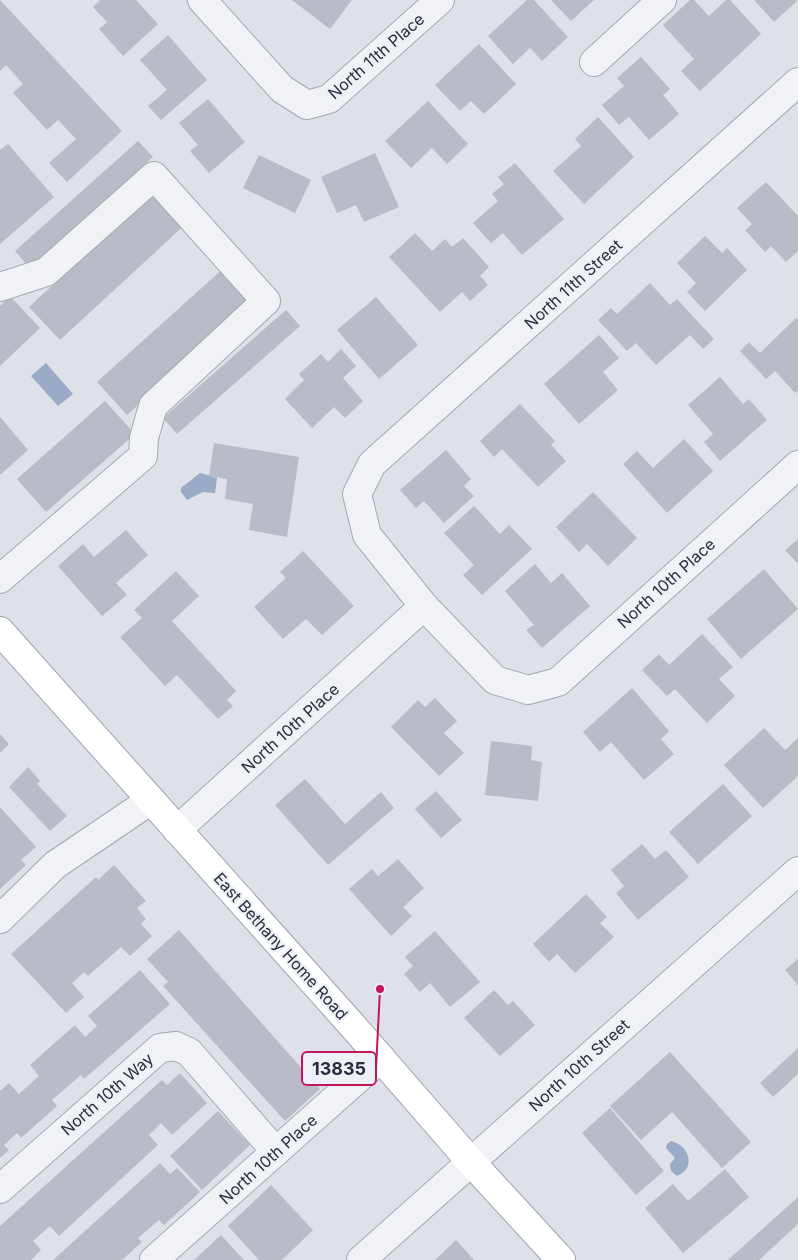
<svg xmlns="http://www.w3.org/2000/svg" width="798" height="1260" viewBox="0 0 798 1260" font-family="Inter,sans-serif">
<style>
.water{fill:#9aabc7}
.building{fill:#b9bcc7}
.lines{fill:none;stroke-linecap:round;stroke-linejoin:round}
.minor-casing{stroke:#a4a8b1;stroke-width:30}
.major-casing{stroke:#9ea4b3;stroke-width:30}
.minor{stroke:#f1f2f6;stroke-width:28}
.major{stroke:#fff;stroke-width:28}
.labels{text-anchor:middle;stroke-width:4.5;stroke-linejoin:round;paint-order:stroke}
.street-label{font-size:16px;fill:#282e3e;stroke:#edf0f5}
.leader{fill:none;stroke:#c2185b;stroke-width:2}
.callout-dot{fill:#c2185b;stroke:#edf0f5;stroke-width:2}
.callout{fill:#edf0f5;stroke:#c2185b;stroke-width:2}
.callout-label{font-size:18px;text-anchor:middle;font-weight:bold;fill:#282e3e}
</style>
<rect width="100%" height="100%" fill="#dee1e7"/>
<g class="water">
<polygon points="46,363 73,394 58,406 31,376"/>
<polygon points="200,473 217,478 215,493 203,492 187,500 181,492 181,488"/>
<path d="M671,1141C689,1145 697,1168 677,1176L671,1171L670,1164L675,1158L666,1148L667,1144Z"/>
</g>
<g class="building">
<polygon points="0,0 122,131 67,182 49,163 76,139 58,120 47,130 13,93 23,84 6,65 0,71"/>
<polygon points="100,0 136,0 158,24 123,56 99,29 107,22 93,7"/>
<polygon points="292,0 352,0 330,29"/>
<polygon points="527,0 534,0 568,37 542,61 530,48 513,64 488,36"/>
<polygon points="551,0 594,0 571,21"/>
<polygon points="690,0 694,0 709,16 726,0 730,0 761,34 700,91 681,71 694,59 663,25"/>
<polygon points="754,0 798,0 774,22"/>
<polygon points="168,35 207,80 161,120 148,106 167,90 140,60"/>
<polygon points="479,44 516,84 484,114 471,101 460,111 435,85"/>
<polygon points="641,57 670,89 663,95 679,114 649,140 629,117 619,125 602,105 624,86 617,78"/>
<polygon points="208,99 245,142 209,173 190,151 198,145 179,123"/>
<polygon points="428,101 468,144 447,164 432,148 411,168 385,141"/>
<polygon points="598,117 634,157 584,204 553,171 581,146 575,139"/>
<polygon points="138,141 153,157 33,266 27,265 15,251"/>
<polygon points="8,144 54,197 0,244 0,150"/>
<polygon points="375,153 399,207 364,222 356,205 337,213 321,177"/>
<polygon points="259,155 311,180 295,213 243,188"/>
<polygon points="515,163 564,219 522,255 503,233 491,243 473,223 498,201 492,194 504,184 498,177"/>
<polygon points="766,182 798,216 798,251 786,262 771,246 765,252 745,230 752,224 737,208"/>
<polygon points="157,189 188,222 60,340 29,307"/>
<polygon points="415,233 432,251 445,239 452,247 463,238 489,267 480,276 488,285 470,301 462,292 440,312 389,257"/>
<polygon points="705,236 722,253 727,248 747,270 705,311 687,292 696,283 677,263"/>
<polygon points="226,266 255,298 127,415 97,382"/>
<polygon points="650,283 670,305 677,299 714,339 703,349 690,335 656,365 636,343 627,351 598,320 611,308 617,314"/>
<polygon points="10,296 40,328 0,366 0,306"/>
<polygon points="376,297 418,345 379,379 337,330"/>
<polygon points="286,310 300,326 177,434 163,418"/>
<polygon points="796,318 798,320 798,391 795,393 775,371 766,379 740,351 749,342 760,353"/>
<polygon points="599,335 619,358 603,372 618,390 579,424 544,384"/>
<polygon points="341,349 356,366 343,378 363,401 345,418 334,407 312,428 285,399 304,380 299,374 321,354 328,362"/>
<polygon points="720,377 743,404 749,399 767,420 720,461 704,442 713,434 688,405"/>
<polygon points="105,401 135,434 46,512 17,479"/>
<polygon points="520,404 555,441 551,445 566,461 538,487 502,449 494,457 480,441"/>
<polygon points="0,417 28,450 0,475"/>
<polygon points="684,439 713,471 667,513 623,464 637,451 653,468"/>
<polygon points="214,443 299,457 287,537 249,530 253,504 225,499 227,479 209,476"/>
<polygon points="446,450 471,479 464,486 474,496 444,523 424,501 416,508 400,490"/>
<polygon points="593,492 637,538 608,566 587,544 579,552 556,527"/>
<polygon points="474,506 500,534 509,525 532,549 482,595 463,575 474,565 444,533"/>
<polygon points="126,530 148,555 116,583 127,595 102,616 58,566 83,544 94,557"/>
<polygon points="798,539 798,564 785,550"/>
<polygon points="303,551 354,606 322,635 306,619 283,639 254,607 286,578 280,572"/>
<polygon points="535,564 551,583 562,573 590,606 542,648 526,630 534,625 505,591"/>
<polygon points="764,569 798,609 741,659 707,619"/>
<polygon points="176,571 199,596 172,621 236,691 227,700 233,706 218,719 177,675 165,686 120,637 142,618 134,610"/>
<polygon points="702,634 733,667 719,679 735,696 707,723 675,689 667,696 642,670 659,654 669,665"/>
<polygon points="632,688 669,731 661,739 674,754 644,780 611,742 600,752 583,732"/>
<polygon points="435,698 457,721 444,733 464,753 439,776 391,727 418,700 425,707"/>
<polygon points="764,728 785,750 798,738 798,776 763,808 724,765"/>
<polygon points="0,734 9,744 0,753"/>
<polygon points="491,741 532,746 531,760 542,762 538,801 485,795"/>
<polygon points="28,767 40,781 37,784 67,816 50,831 9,787"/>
<polygon points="305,779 345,824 381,792 394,808 328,865 275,805"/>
<polygon points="723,784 752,816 698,864 669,832"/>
<polygon points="436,791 462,820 441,838 415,809"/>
<polygon points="0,807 36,847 21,860 26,865 0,889"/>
<polygon points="642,844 655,859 666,850 689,877 638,920 616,893 624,886 611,870"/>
<polygon points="398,859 424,888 403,907 412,916 391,936 349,889 372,869 378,876"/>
<polygon points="114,865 146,901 137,908 146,919 141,924 152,936 130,956 121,947 88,976 84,972 72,983 84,997 66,1013 11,954 96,877 98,880"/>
<polygon points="586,894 607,917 600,923 614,937 575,973 557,954 549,962 533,944"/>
<polygon points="179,930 320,1089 285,1121 163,986 168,982 147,959"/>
<polygon points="435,931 480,982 450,1007 430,983 420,992 404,974 413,966 405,957"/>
<polygon points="798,959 798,985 785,970"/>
<polygon points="140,970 170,1004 84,1079 81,1075 52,1100 57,1106 21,1138 17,1133 4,1145 9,1150 0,1158 0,1091 9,1083 19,1094 39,1076 30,1065 75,1025 85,1037 97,1026 88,1016"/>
<polygon points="494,990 508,1005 513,1001 535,1025 500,1056 464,1018"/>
<polygon points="798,1048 798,1074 773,1097 760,1083"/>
<polygon points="670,1052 751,1142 722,1168 672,1112 641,1140 610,1106"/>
<polygon points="180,1073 207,1103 172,1135 161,1123 149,1135 158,1145 59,1236 50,1226 33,1241 41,1250 31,1260 0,1260 0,1226 162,1080 167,1085"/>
<polygon points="610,1108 664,1171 636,1195 582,1133"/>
<polygon points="218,1111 250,1145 202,1190 170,1156"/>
<polygon points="160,1163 170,1174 177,1168 200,1192 164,1225 159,1220 138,1238 142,1242 122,1260 53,1260"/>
<polygon points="725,1169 749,1197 683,1253 645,1208 673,1184 688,1201"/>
<polygon points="271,1185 313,1230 282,1260 259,1260 228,1226"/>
<polygon points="798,1197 798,1224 759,1260 728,1260"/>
<polygon points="221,1235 244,1260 194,1260"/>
<polygon points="456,1240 474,1260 435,1260"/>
</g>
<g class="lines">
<defs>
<g id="minor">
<polyline points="202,0 282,89 307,105 329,99 440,0"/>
<polyline points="594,62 662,0"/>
<polyline points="798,82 372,464 357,494 367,535 424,606 495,680 528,690 558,682 798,465"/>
<polyline points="0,287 46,272 154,176 266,301 153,406 144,438 143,456 0,579"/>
<polyline points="177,830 424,606"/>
<polyline points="0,919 55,865 151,800"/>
<polyline points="0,1189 160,1048 176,1046 189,1052 276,1152"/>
<polyline points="154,1260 381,1058"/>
<polyline points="361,1260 798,871"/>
</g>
<polyline id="major" points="0,631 351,1024 471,1162 561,1260"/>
</defs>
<use href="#minor" class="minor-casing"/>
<use href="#major" class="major-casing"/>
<use href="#minor" class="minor"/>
<use href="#major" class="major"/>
</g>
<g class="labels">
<g class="street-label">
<text transform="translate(376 56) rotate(-41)" y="6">North 11th Place</text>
<text transform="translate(573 284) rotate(-42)" y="6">North 11th Street</text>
<text transform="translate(666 583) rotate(-42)" y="6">North 10th Place</text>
<text transform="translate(290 728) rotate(-42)" y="6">North 10th Place</text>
<text transform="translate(281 946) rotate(48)" y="6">East Bethany Home Road</text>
<text transform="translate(579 1065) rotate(-42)" y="6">North 10th Street</text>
<text transform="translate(107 1094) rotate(-41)" y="6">North 10th Way</text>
<text transform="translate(268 1159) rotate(-42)" y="6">North 10th Place</text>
</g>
</g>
<path class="leader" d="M380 989L376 1069"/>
<circle class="callout-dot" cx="380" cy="989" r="5"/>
<rect class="callout" x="302" y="1052" width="74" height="33" rx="5"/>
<g class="callout-label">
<text x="339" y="1075">13835</text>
</g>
</svg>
